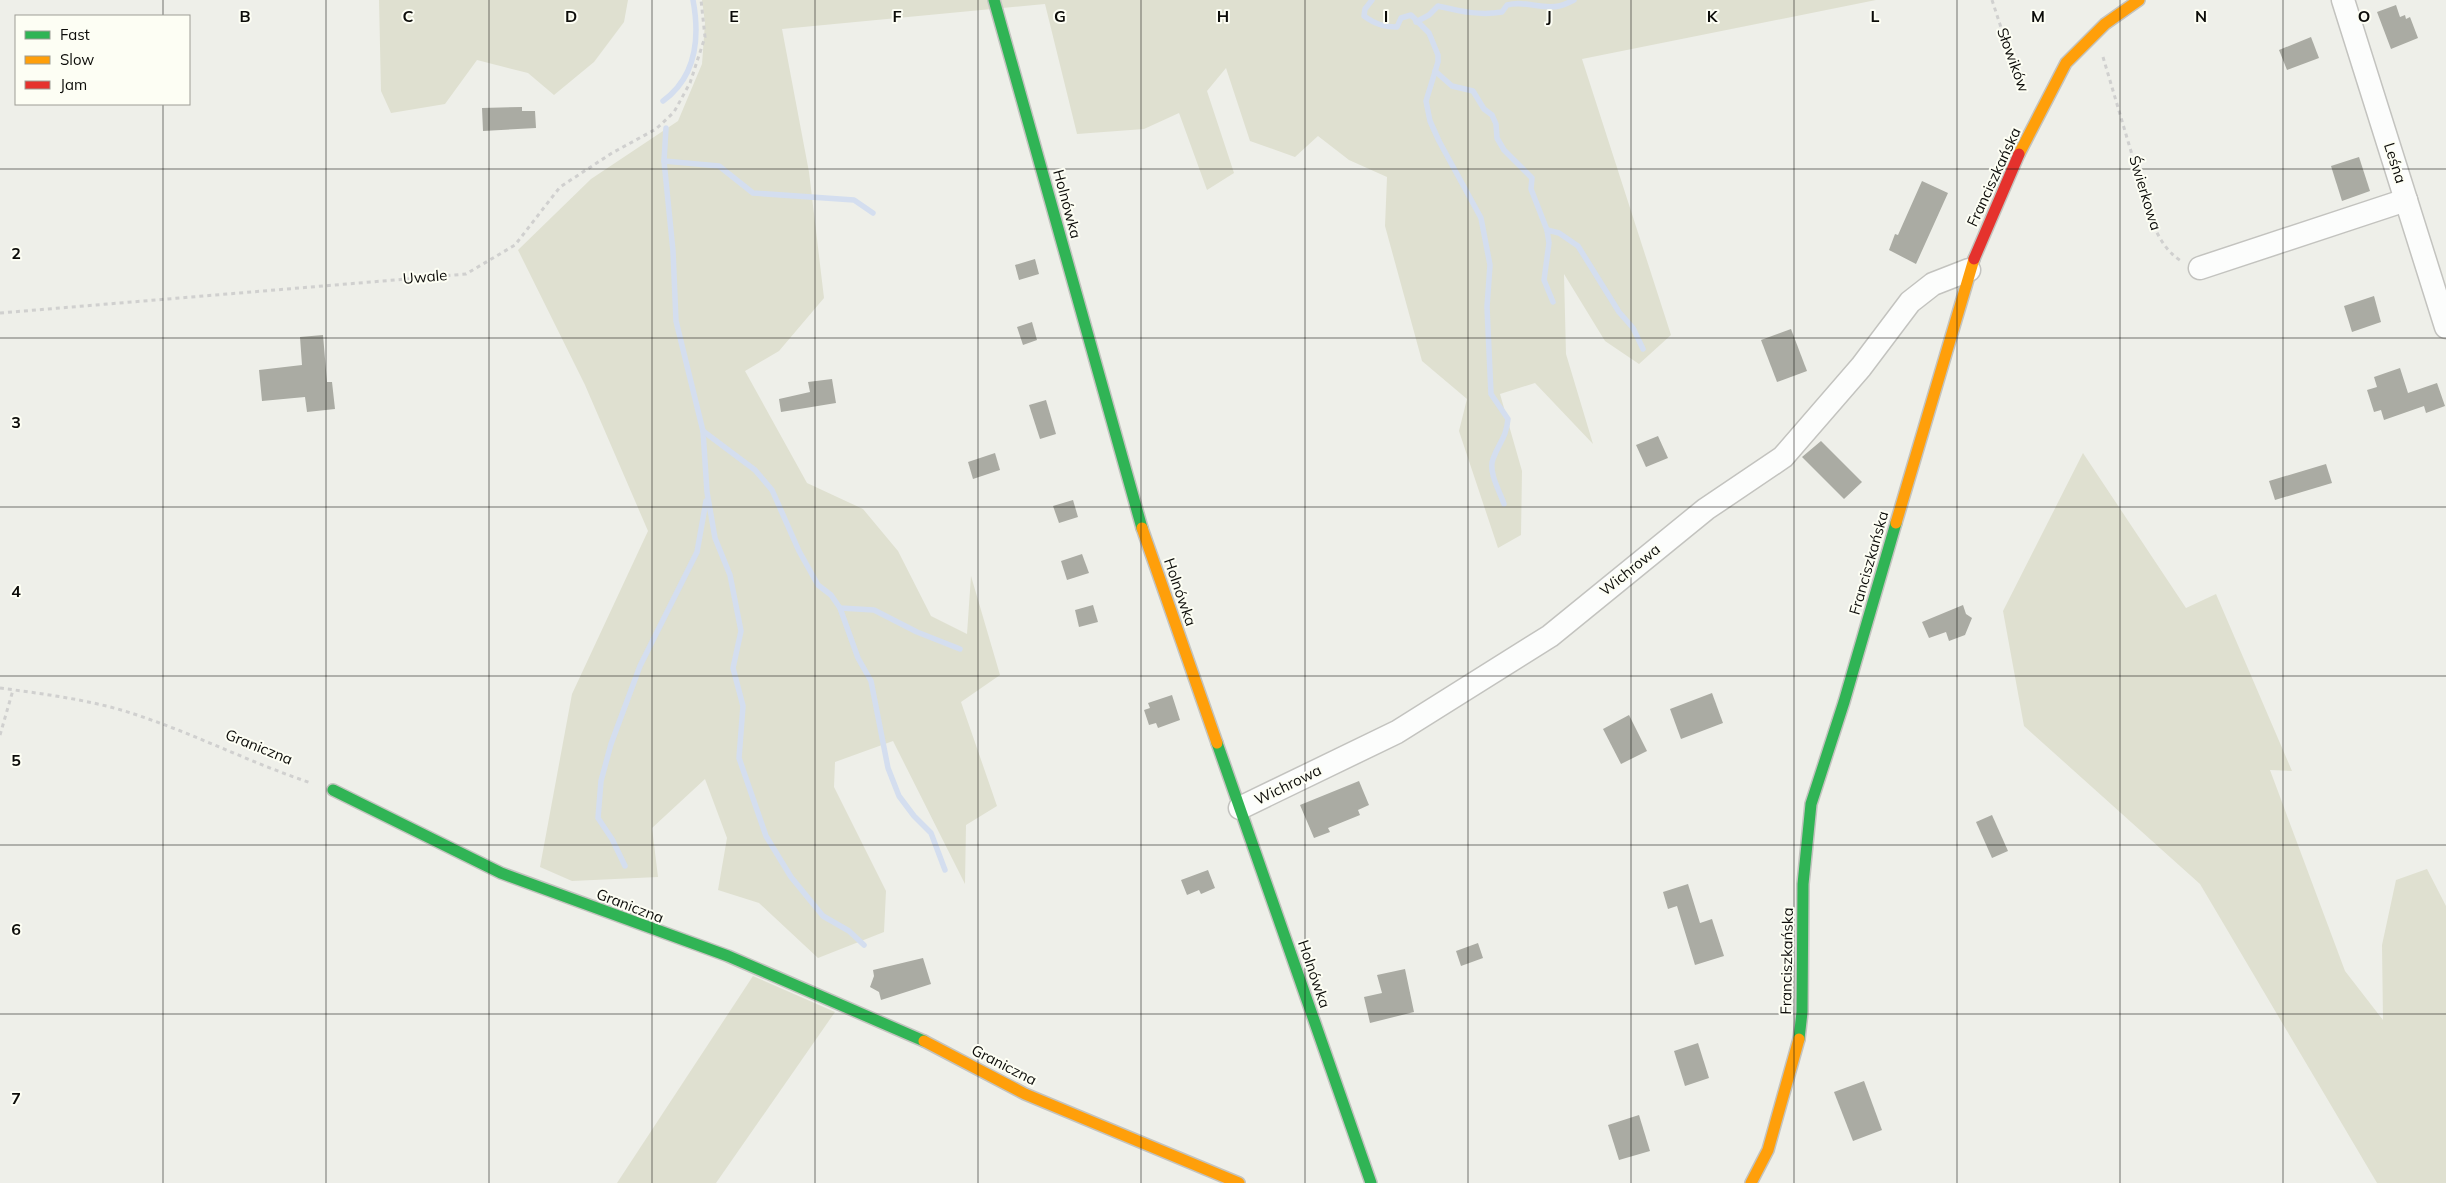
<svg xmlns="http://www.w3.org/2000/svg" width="2446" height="1183" viewBox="0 0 2446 1183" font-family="Mulish,sans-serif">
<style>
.green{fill:#dfe0d0}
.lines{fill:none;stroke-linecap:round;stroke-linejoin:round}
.stream{stroke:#d4deef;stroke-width:5.5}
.building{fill:#aaaba3}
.street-casing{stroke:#c3c3bf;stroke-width:25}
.fast-casing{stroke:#c3c3bf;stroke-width:14}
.slow-casing{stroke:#c3c3bf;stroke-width:14}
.jam-casing{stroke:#c3c3bf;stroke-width:14}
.path{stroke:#d0d0cf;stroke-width:3;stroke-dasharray:4 4;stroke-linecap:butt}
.street{stroke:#fcfdfc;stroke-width:22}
.fast{stroke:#30b455;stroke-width:11}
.slow{stroke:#ff9f0a;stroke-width:11}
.jam{stroke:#e5322d;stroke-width:11}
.grid{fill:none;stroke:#0c0c09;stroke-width:1;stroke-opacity:0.55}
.labels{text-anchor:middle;stroke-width:4;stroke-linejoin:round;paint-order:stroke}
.street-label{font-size:15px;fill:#0c0c09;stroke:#fdfef4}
.grid-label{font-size:16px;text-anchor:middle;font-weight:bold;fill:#0c0c09;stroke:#fdfef4;stroke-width:4;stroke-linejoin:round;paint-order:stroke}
</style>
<rect width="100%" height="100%" fill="#eeefe9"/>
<g class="green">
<polygon points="379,0 628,0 624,22 594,62 554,95 528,73 477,60 445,104 391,113 381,91"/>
<polygon points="702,0 1876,0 1582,59 1671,335 1639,364 1605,341 1564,274 1566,354 1593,444 1535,383 1500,394 1522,471 1521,535 1498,548 1459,431 1467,399 1422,361 1385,226 1387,177 1349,160 1318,136 1295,157 1250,141 1226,68 1207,91 1234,173 1207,190 1179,113 1144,129 1077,134 1045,4 782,29 809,172 824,298 779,351 745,371 807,483 863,509 898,551 931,616 967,634 971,576 1000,675 961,702 997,806 966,825 965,884 893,741 835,762 834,787 886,891 884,932 818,958 759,903 718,890 727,838 705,779 652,828 658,877 572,881 540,867 572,694 648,531 585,385 518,250 591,179 678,121 702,64 705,23"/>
<polygon points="2083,453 2186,608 2216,594 2292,771 2270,770 2345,971 2383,1020 2382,945 2396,880 2427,869 2446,906 2446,1183 2377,1183 2200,884 2024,726 2003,611"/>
<polygon points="753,976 835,1012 716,1183 617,1183"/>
</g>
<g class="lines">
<g class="stream">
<path d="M1372,0L1365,9L1364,16C1375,24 1384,27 1397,27L1401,18L1411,15L1429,33L1438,55V62L1426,101L1430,121L1439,141L1481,218L1490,265L1487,307L1491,394L1508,419C1506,439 1499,442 1493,459C1488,472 1500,492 1504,504"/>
<path d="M1416,22L1429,15L1438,6C1460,11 1479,16 1502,12L1507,5C1526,0 1541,10 1559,6C1564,5 1570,2 1574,0"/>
<polyline points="1435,71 1452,86 1473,91 1484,109 1492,115 1496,124 1497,138 1504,150 1532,178 1531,189 1547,230 1549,243 1544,280 1553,302"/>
<path d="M663,101C696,77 700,38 693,0"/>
<polyline points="666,128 664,161 673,251 676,321 703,431 707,492 715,538 730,575 741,631 733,668 743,706 739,758 766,836 791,877 823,916 849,931 864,945"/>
<polyline points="664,161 719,166 753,193 854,200 873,213"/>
<polyline points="1547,230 1559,233 1578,246 1619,312 1633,328 1643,349"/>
<polyline points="703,431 755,470 772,490 799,551 818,585 831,595 840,608 874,610 917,632 960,649"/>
<polyline points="840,608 858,658 871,681 888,768 899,796 914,816 931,833 945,870"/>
<polyline points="625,866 612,839 598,818 601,781 611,744 640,666 697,552 706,501"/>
</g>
</g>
<g class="building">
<polygon points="2396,5 2400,17 2405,15 2406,19 2410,17 2418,38 2391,49 2377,12"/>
<polygon points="2311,37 2319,58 2287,70 2279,50"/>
<polygon points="522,107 522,111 535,111 536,128 483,131 482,108"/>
<polygon points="2359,157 2370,191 2342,201 2331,166"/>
<polygon points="1922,181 1948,193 1916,264 1889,250 1895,234 1898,235"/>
<polygon points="1035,259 1039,274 1019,280 1015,265"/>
<polygon points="2374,296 2381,322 2352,332 2344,306"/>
<polygon points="1032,322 1037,340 1023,345 1017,327"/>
<polygon points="1791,329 1807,371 1777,382 1761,340"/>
<polygon points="323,335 327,382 332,382 335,409 307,412 305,397 262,401 259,370 302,365 300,337"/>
<polygon points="2400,368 2408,393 2437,383 2445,406 2426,413 2424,406 2384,420 2381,410 2374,412 2367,390 2377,387 2374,377"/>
<polygon points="832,379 836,403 781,412 779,399 810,392 808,382"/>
<polygon points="1046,400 1056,434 1040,439 1029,405"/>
<polygon points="1658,436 1668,458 1646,467 1636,445"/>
<polygon points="1821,441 1862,482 1844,499 1802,457"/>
<polygon points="995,453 1000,470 973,479 968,462"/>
<polygon points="2326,464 2332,483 2275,500 2269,481"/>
<polygon points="1073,500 1078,517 1059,523 1053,506"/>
<polygon points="1082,554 1089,573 1067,580 1061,561"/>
<polygon points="1093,605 1098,622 1079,627 1075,610"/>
<polygon points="1963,605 1966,614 1972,618 1965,635 1949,641 1946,632 1929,638 1922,622"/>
<polygon points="1712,693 1723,723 1681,739 1670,709"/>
<polygon points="1172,695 1180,720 1158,728 1156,723 1149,725 1144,710 1150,708 1148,703"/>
<polygon points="1629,715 1647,751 1621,764 1603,729"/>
<polygon points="1359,781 1369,805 1358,810 1360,815 1328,828 1330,832 1314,838 1300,805"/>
<polygon points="1992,815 2008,851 1992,858 1976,822"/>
<polygon points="1208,870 1215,888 1201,894 1199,890 1187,895 1181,880"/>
<polygon points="1688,884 1700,923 1712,919 1724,956 1695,965 1677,906 1668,909 1663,892"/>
<polygon points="1478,943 1483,958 1461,966 1456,951"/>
<polygon points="923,958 931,984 881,1000 879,992 870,987 874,976 873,970"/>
<polygon points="1405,969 1414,1012 1370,1023 1364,997 1382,993 1377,975"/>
<polygon points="1698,1043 1709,1078 1685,1086 1674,1051"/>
<polygon points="1864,1081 1882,1130 1853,1141 1834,1092"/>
<polygon points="1639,1115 1650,1151 1619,1160 1608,1125"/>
</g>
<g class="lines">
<defs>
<g id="street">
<polyline points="2343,0 2446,327"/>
<polyline points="2200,268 2406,200"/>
<polyline points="1240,808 1397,732 1550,636 1706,509 1783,457 1861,367 1910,302 1933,284 1969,270"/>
</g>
<g id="fast">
<polyline points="994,0 1142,528"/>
<polyline points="1217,743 1371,1183"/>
<polyline points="333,790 501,873 728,956 924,1041"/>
<polyline points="1799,1039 1802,1012 1803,884 1811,804 1844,702 1896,523"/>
</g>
<g id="slow">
<polyline points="2019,154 2066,63 2105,24 2139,0"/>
<polyline points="1896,523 1974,259"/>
<polyline points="1142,528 1217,743"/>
<polyline points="924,1041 1025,1094 1239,1183"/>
<polyline points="1751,1183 1768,1150 1799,1039"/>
</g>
<polyline id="jam" points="1974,259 2019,154"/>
</defs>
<use href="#street" class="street-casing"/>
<use href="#fast" class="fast-casing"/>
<use href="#slow" class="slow-casing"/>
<use href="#jam" class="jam-casing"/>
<g class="path">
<polyline points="1992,0 2012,61 2025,92"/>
<path d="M2103,57L2152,222C2159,238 2166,251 2181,261"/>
<polyline points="0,313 466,274 515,245 560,187 612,153 656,129 674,112 690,83 705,37 701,0"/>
<path d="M0,688C44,694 92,700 134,714C195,734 251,763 311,783"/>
<polyline points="0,735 13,690"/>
</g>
<use href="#street" class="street"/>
<use href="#fast" class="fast"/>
<use href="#slow" class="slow"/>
<use href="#jam" class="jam"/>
</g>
<path class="grid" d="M163,0V16M326,0V1183M489,0V1183M652,0V1183M815,0V1183M978,0V1183M1141,0V1183M1305,0V1183M1468,0V1183M1631,0V1183M1794,0V1183M1957,0V1183M2120,0V1183M2283,0V1183M163,104V1183M0,169H2446M0,338H2446M0,507H2446M0,676H2446M0,845H2446M0,1014H2446"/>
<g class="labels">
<g class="street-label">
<text transform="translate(2013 60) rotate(70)" y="5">Słowików</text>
<text transform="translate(2395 163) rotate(72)" y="5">Leśna</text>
<text transform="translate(1994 177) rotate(-65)" y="5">Franciszkańska</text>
<text transform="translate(2145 193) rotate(73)" y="5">Świerkowa</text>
<text transform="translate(1067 204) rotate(75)" y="5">Holnówka</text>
<text transform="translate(425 277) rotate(-5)" y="5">Uwale</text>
<text transform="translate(1869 563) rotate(-74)" y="5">Franciszkańska</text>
<text transform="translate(1630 570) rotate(-39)" y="5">Wichrowa</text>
<text transform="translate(1180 592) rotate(71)" y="5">Holnówka</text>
<text transform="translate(259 747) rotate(22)" y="5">Graniczna</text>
<text transform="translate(1288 785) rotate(-26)" y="5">Wichrowa</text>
<text transform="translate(630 906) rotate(21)" y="5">Graniczna</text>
<text transform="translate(1787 961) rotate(-89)" y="5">Franciszkańska</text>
<text transform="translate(1314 974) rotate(71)" y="5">Holnówka</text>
<text transform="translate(1004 1065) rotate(27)" y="5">Graniczna</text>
</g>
</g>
<g class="grid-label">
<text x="245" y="22">B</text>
<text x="408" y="22">C</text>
<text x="571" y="22">D</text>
<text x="734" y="22">E</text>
<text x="897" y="22">F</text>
<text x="1060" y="22">G</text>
<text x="1223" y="22">H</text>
<text x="1386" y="22">I</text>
<text x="1549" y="22">J</text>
<text x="1712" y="22">K</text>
<text x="1875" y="22">L</text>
<text x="2038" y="22">M</text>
<text x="2201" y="22">N</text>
<text x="2364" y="22">O</text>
<text x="16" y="259">2</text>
<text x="16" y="428">3</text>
<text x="16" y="597">4</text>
<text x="16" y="766">5</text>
<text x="16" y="935">6</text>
<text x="16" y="1104">7</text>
</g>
<rect x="15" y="15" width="175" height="90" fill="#fdfef4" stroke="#9d9d96"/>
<rect x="25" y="31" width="25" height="8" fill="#30b455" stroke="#9d9d96"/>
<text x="60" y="40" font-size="15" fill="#0c0c09">Fast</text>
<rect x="25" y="56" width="25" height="8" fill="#ff9f0a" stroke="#9d9d96"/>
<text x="60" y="65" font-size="15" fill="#0c0c09">Slow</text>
<rect x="25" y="81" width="25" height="8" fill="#e5322d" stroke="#9d9d96"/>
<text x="60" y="90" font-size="15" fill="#0c0c09">Jam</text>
</svg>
